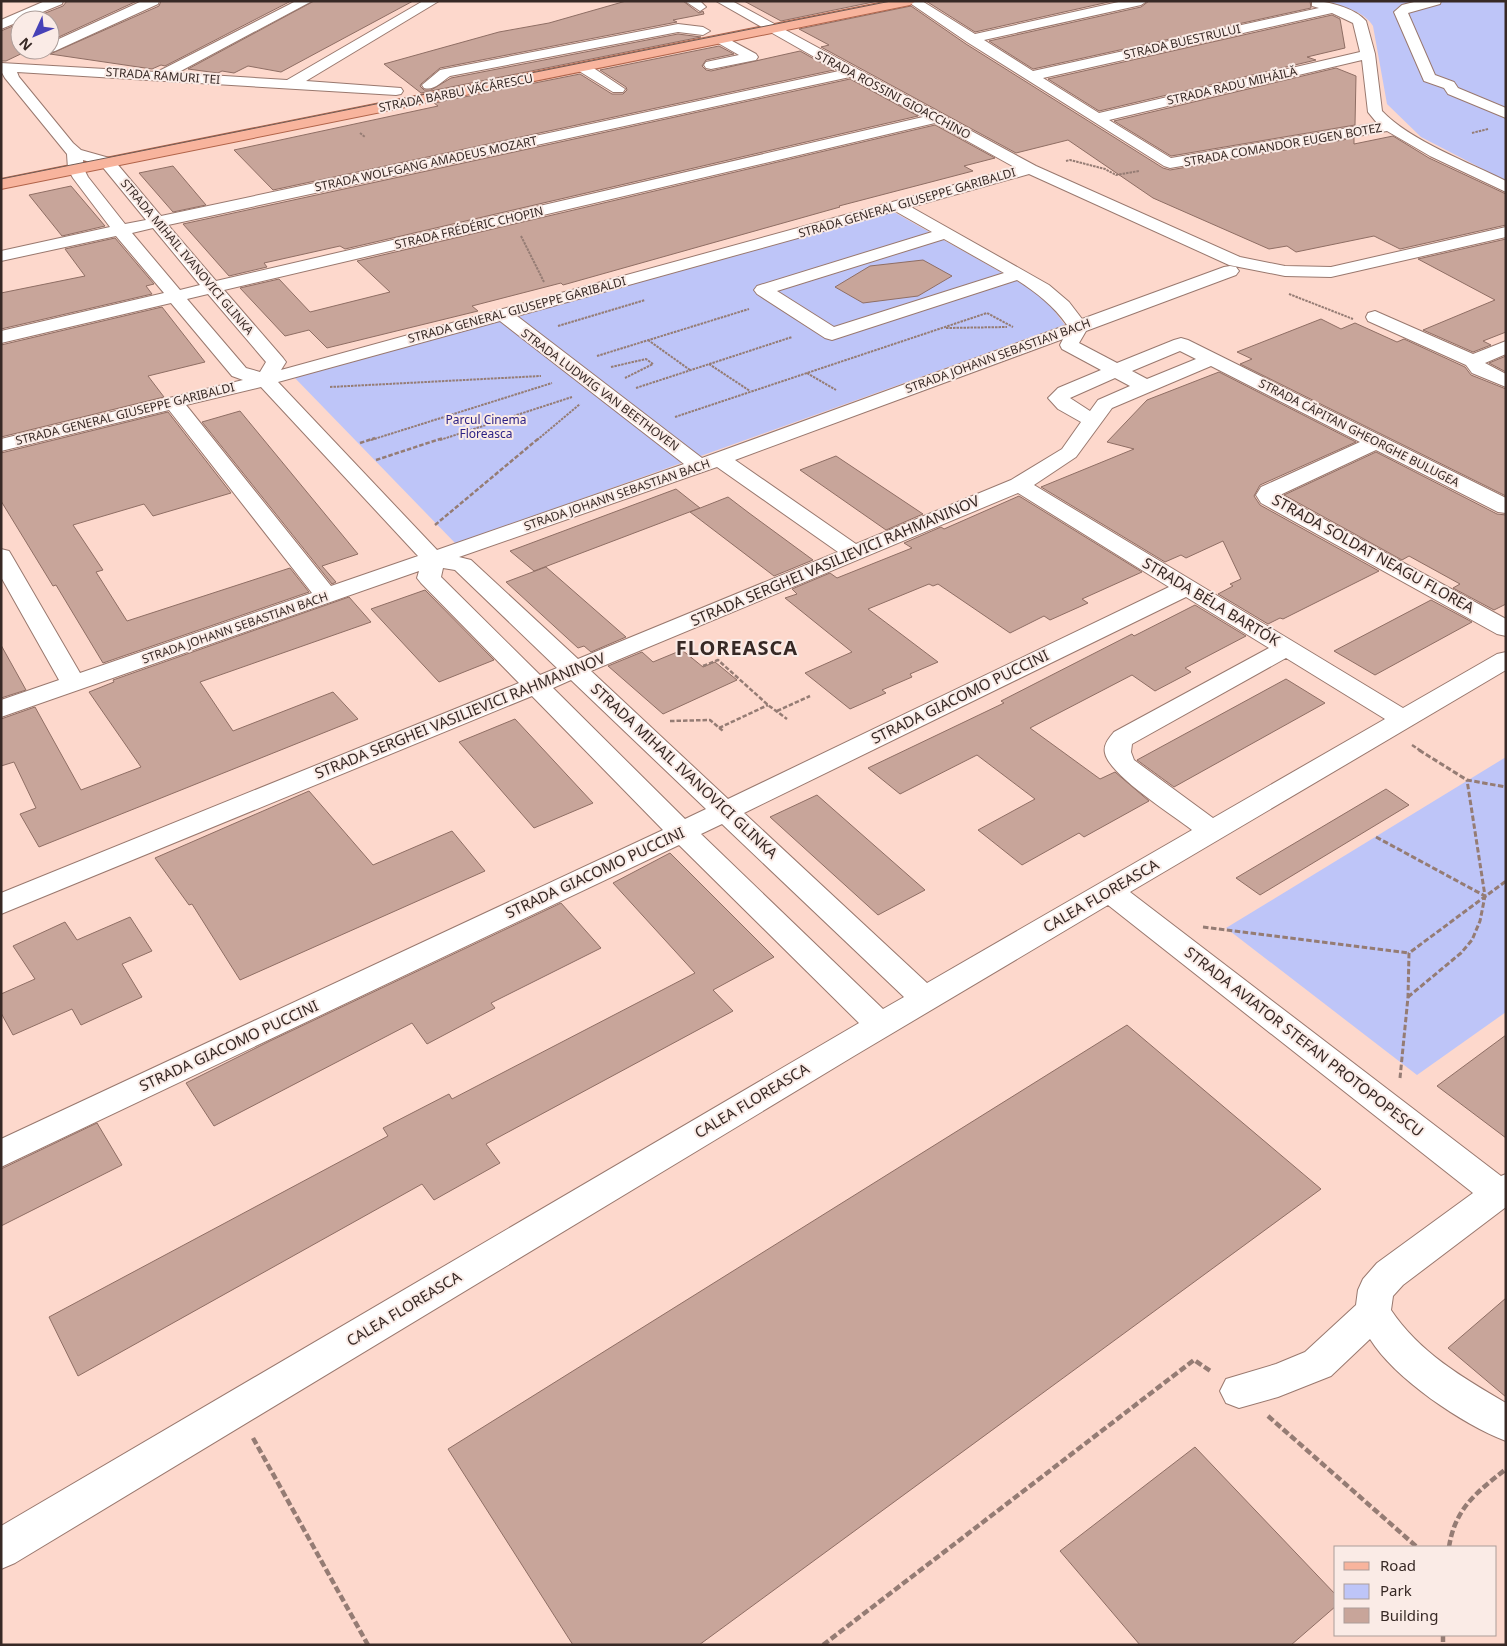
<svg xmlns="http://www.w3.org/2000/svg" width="1507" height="1646" viewBox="0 0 1507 1646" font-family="'Noto Sans',sans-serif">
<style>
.green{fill:#bec5f8}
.building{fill:#c8a59a;stroke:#8f6e64}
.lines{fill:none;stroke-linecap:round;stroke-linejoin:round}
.minor-casing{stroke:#99786e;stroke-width:2}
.major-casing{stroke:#b16349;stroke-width:2}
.path-far3{stroke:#957c74;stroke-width:2;stroke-dasharray:2.5 1;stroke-linecap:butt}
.path-far2{stroke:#957c74;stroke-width:2.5;stroke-dasharray:4.5 2;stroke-linecap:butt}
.path-far1{stroke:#957c74;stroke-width:3;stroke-dasharray:5.5 2.5;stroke-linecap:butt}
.path{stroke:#957c74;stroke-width:4.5;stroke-dasharray:7 3;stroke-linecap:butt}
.minor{fill:#fff;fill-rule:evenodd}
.major{fill:#f8b49d;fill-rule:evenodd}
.tram{stroke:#725d56;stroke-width:1}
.labels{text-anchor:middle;stroke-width:4;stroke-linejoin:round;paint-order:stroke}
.far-street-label{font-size:12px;fill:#372925;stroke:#faebe6}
.far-park-label{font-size:12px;fill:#2d2285;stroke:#faebe6}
.street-label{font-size:15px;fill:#372925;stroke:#faebe6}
.district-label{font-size:20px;font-weight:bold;letter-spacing:1px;fill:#372925;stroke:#faebe6}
</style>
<rect width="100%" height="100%" fill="#fdd8cc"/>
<g class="green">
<path d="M1327,1H1506V181L1421,137L1387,104L1373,26C1364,11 1343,7 1327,1Z"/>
<polygon points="892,211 1031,289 1047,301 1065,325 456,544 293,376"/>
<polygon points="1506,757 1506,1012 1417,1075 1226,928"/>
</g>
<g class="building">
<polygon points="67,1 137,1 50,41 50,20 28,20 63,6"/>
<polygon points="161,1 291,1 165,66 161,65 152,69 50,54 159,6"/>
<polygon points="314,1 413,1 281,72 248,66 234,73 222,71 218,73 188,69"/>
<polygon points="626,1 683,1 699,13 703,11 704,14 673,20 677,22 440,68 421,84 420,86 424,90 431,90 451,78 678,34 701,37 421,93 384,64 499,32 549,23"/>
<polygon points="744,1 878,1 781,21"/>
<polygon points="926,1 1113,1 975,32"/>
<polygon points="1149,1 1310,1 1311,8 1033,69 989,41 1141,7"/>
<polygon points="911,6 966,44 1163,168 1170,170 1354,138 1354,144 1393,136 1429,158 1506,194 1506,225 1400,249 1374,236 1296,252 1287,246 1269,249 1153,198 1068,140 1016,153 821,47 829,45 799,29"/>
<polygon points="1332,15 1340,19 1345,48 1307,57 1316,60 1099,111 1048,79"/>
<polygon points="20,23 20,50 29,50 6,61 1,61 1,31"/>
<polygon points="719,46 734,54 706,60 702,66 706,70 711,71 800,51 834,70 273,190 234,150 438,106 434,103 580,74 612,94 623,94 627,90 626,87 600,70"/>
<polygon points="1336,68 1356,76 1355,125 1171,156 1114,121"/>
<polygon points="850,79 918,116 345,249 340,246 264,263 267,267 229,276 183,224"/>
<polygon points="935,125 995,158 964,166 973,171 839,206 840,207 563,285 561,283 472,306 478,311 327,348 309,330 285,336 240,288 279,279 310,312 390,292 357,261"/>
<polygon points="173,166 206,205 173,212 139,173"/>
<polygon points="71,186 105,226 62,236 29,195"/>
<polygon points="115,238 154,284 146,286 152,294 1,329 1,293 85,276 65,249"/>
<polygon points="1506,239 1506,332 1483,341 1491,345 1473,352 1423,330 1495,300 1418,259"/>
<polygon points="923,260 952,276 918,296 863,303 835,287 870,266"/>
<polygon points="162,307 205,362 148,376 164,397 1,437 1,345"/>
<polygon points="1321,319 1341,329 1355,323 1397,342 1404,339 1465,367 1471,375 1506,389 1506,496 1240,364 1252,359 1237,352"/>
<polygon points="1506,356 1506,372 1489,363"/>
<polygon points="1219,372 1356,442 1260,485 1254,496 1260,505 1379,571 1283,619 1280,618 1268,624 1218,594 1233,586 1230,584 1241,579 1223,541 1186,558 1181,555 1165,562 1041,487 1134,449 1107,442 1147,400"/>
<polygon points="240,411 358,554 322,566 336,582 332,584 202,422"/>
<polygon points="168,412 231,493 153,516 144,504 73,525 103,570 96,572 127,621 290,568 309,592 103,663 56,585 53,586 1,501 1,453"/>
<polygon points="1376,452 1497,514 1506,515 1506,604 1494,610 1453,588 1460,584 1409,556 1402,560 1284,495"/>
<polygon points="836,456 923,514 886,530 800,470"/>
<polygon points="676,489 700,508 534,571 510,551"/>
<polygon points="1019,496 1142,572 1082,599 1088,603 1050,620 1044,616 1010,633 938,584 933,586 929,584 868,609 938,662 910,674 912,677 882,690 886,693 850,709 805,673 852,652 785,598 797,594 792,589 830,573 837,578 912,548 904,543 941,527 944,529"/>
<polygon points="728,497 749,513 813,560 774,576 690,512"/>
<polygon points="546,567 626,637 591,652 584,646 578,648 506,582"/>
<polygon points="425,590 494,660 439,682 371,609"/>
<polygon points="349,597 371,622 200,682 233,731 333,692 358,719 39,847 20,814 36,808 14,762 1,766 1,719 35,707 81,790 141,767 89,692 114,682 113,680"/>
<polygon points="1431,600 1472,622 1375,675 1334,651"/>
<polygon points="1195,605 1246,636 1185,668 1191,672 1155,691 1132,675 1030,728 1100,779 1115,772 1149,801 1084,837 1079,833 1022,865 978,830 1035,799 977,755 900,794 868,768 1004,703 1001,701 1132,634 1134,636"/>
<polygon points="1,645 26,690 1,698"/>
<polygon points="682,650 703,667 715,662 737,680 663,714 608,666 642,652 653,662"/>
<polygon points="1286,679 1325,703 1174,787 1137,760"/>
<polygon points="515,719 593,803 534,828 459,742"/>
<polygon points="1386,789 1409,805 1260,895 1236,878"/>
<polygon points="309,791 373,865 452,831 485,871 240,980 192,904 189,905 155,858"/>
<polygon points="817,795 925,890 878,915 770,817"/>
<polygon points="670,853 774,957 713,990 733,1011 486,1144 500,1163 434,1200 422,1184 78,1376 49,1317 388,1136 383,1128 449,1094 452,1099 695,973 613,883"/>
<polygon points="561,903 601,948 491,1003 495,1008 427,1044 412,1023 214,1126 186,1083 270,1041"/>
<polygon points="130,917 152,951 122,964 142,997 81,1025 72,1009 13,1035 1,1013 1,994 35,979 13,946 65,922 77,940"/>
<polygon points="1127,1025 1321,1189 699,1645 573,1645 448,1449"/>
<polygon points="1506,1035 1506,1138 1437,1086"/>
<polygon points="97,1123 122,1165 1,1226 1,1169"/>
<polygon points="1506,1298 1506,1397 1448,1348"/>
<polygon points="1195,1447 1336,1595 1336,1606 1291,1645 1140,1645 1060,1551"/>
</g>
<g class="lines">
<defs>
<g id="minor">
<polygon points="45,1 63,1 62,4 1,29 1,20"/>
<polygon points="142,1 159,1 158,4 55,51 50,52 45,50 50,50 50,43"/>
<path d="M296,1H312L177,73L287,80L423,1H439L306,81L401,88L403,91L401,94L396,95L17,72L19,77L73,143L81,150L113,159L161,216L839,71L716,1H732L1036,166L1240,257L1285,266L1331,267L1506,227V237L1331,277L1285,276L1229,265L1029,174L911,207L1049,285L1069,302L1082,319L1224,267L1230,266L1236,267L1239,271L1236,275L1086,331L1079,343L1117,363L1174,340L1181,338L1188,340L1506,498V513L1498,512L1376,450L1280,495L1506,619V636L1497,634L1261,503L1256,495L1261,487L1360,442L1211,366L1112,408L1076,457L1034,485L1403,708L1497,654L1506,652V670L1130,892L1501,1176L1506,1174V1207L1403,1285L1393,1296L1391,1310C1419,1352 1463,1378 1506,1403V1441C1462,1424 1395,1379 1370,1339L1331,1376L1278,1397L1239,1408L1226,1403L1220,1391L1226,1379L1276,1364L1305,1352L1356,1305L1358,1290L1363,1279L1377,1263L1473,1193L1108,905L854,1056L15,1563L1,1569V1526L859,1023L679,845L1,1167V1139L663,830L532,696L1,914V893L519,683L421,583L417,578L419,571L1,717V700L59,680L1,577V549L9,551L12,556L80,673L312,593L169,410L1,451V439L243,380L232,376L171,303L1,343V331L164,293L116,236L1,261V251L110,227L73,178L68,169L67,154L5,78L1,71V63L157,72ZM850,77L923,117L216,281L168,225ZM935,123L1016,168L281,370L286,362L283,358L224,290ZM83,160L101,165L146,220L125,224L88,177L84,169ZM895,211L932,232L757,286L754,290L757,294L825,338L832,340L1017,280C1037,293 1053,305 1067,325L702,458L517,316ZM153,228L200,285L180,290L132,233ZM944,239L1004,273L834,327L777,291ZM208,294L266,362L260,372L246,368L187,299ZM500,321L684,464L437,550L278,382ZM1063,339L1060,345L1062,349L1101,370L1058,388L1048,398L1058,409L1081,422L1062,449L1011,480L856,544L735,460ZM1180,351L1196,359L1147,379L1132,371ZM1115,378L1130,386L1098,400L1090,411L1070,398ZM261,387L418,556L331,586L186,405ZM717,467L838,552L578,659L471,560L459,557ZM1018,493L1169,587L728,799L591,671ZM443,568L455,570L557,668L540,675L441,577ZM1186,597L1269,648L1114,732C1109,738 1103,745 1105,753C1109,775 1173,815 1192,830L927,983L744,813ZM1286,658L1385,719L1213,818L1134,760L1131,752L1132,744ZM571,680L706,809L685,819L553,688ZM722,824L904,997L883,1009L701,834Z"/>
<polygon points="685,1 700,1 706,7 700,11"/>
<path d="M907,1H922L975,34L1123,1H1147L1141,5L984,40L1033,71L1319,8L1312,6V1C1328,1 1355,8 1366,21L1375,54L1382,111C1409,140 1470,163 1506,181V192L1430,156L1387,131L1170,168L1164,166L967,42ZM1332,13L1353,23L1360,52L1099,113L1043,78ZM1362,60L1368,112L1377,123L1171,158L1109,120Z"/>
<polygon points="1418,1 1441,1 1440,4 1408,13 1435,75 1454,82 1458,88 1506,108 1506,118 1448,94 1444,88 1424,81 1394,12 1402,5"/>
<path d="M678,24L703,27L710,31L703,35L678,32L450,76C441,82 434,91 424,88L422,85L440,70L445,69Z"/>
<polygon points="723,36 756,54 758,57 756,60 711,69 706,68 704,65 706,62 739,55 718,43 716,40"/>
<polygon points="584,64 589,65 625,89 623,92 613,92 579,71 577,68 579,65"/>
<polygon points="1375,311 1473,354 1506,341 1506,354 1485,363 1506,374 1506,387 1472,373 1466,365 1368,321 1366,317 1368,313"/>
</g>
<polygon id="major" points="889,1 916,1 910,5 1,189 1,179"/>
</defs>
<use href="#minor" class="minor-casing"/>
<use href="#major" class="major-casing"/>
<g class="path-far3">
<polyline points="360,133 365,137"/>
<polyline points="1472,133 1488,129"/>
<polyline points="1066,161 1070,160 1105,169 1116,175 1139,171"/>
<polyline points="521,236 544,282"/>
<polyline points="1289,294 1353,319"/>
<polyline points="558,326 645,300"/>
<polyline points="946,328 1007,327"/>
<polyline points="648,340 690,370"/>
<polyline points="597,356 749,309"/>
<polyline points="709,364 750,391"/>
<polyline points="611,367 646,359 653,364 625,378"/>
<polyline points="807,373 836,390"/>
<polyline points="330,387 541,376"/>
<polyline points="636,388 792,337"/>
<polyline points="675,417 987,313 1013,327"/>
<polyline points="371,440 552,383"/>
<polyline points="440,440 572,397"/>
<polyline points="537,440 580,404"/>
</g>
<g class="path-far2">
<polyline points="360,443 375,438"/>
<polyline points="376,460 443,438"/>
<polyline points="435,525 539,438"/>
<polyline points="703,666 718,660 768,705 787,719"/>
<polyline points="777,711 810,696"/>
<polyline points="670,721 710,720 723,731"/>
<polyline points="719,728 768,705"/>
<polyline points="1412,745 1421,751"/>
</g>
<g class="path-far1">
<polyline points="1419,750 1467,780 1506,787"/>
<polyline points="1376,837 1485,896"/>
<polyline points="1203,927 1409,953"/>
<polyline points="1408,997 1461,953 1472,940 1480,921 1485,896 1467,780"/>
<polyline points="1400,1078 1408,997 1409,953 1506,881"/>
</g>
<g class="path">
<polyline points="1268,1416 1417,1547"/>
<polyline points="253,1438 368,1645"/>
<path d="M1449,1547C1455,1508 1477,1492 1506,1469"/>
<polyline points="1443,1635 1443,1645"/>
<polyline points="823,1645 1194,1360 1212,1372"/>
</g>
<use href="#minor" class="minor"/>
<use href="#major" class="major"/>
<polyline class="tram" points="1,179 891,1"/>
</g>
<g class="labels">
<g class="far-street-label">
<text transform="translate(1182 42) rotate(-13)" y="4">STRADA BUESTRULUI</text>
<text transform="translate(163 76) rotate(4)" y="4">STRADA RAMURI TEI</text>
<text transform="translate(1232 86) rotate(-13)" y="4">STRADA RADU MIHĂILĂ</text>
<text transform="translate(456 93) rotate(-11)" y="4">STRADA BARBU VĂCĂRESCU</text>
<text transform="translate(893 95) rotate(28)" y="4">STRADA ROSSINI GIOACCHINO</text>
<text transform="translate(1283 145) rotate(-10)" y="4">STRADA COMANDOR EUGEN BOTEZ</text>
<text transform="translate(426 164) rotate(-12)" y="4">STRADA WOLFGANG AMADEUS MOZART</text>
<text transform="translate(907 203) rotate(-16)" y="4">STRADA GENERAL GIUSEPPE GARIBALDI</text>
<text transform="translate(469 228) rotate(-13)" y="4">STRADA FRÉDÉRIC CHOPIN</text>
<text transform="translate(187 257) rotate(50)" y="4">STRADA MIHAIL IVANOVICI GLINKA</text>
<text transform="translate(517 310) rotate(-15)" y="4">STRADA GENERAL GIUSEPPE GARIBALDI</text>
<text transform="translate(998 356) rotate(-20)" y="4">STRADA JOHANN SEBASTIAN BACH</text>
<text transform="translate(600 390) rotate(37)" y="4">STRADA LUDWIG VAN BEETHOVEN</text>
<text transform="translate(125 414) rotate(-14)" y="4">STRADA GENERAL GIUSEPPE GARIBALDI</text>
<text transform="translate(1359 433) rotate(27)" y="4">STRADA CĂPITAN GHEORGHE BULUGEA</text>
<text transform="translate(617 495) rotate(-19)" y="4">STRADA JOHANN SEBASTIAN BACH</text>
<text transform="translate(235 628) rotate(-19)" y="4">STRADA JOHANN SEBASTIAN BACH</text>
</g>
<g class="far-park-label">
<text x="486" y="424">Parcul Cinema<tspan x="486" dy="14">Floreasca</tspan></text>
</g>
<g class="street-label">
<text transform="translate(1373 554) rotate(29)" y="5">STRADA SOLDAT NEAGU FLOREA</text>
<text transform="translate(835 561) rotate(-23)" y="5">STRADA SERGHEI VASILIEVICI RAHMANINOV</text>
<text transform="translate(1211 602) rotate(31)" y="5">STRADA BÉLA BARTÓK</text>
<text transform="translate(960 697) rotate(-26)" y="5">STRADA GIACOMO PUCCINI</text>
<text transform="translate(460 716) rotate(-22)" y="5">STRADA SERGHEI VASILIEVICI RAHMANINOV</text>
<text transform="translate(684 771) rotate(43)" y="5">STRADA MIHAIL IVANOVICI GLINKA</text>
<text transform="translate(595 873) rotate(-25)" y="5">STRADA GIACOMO PUCCINI</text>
<text transform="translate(1101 896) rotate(-30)" y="5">CALEA FLOREASCA</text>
<text transform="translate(1304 1042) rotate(38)" y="5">STRADA AVIATOR STEFAN PROTOPOPESCU</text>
<text transform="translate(229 1046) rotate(-25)" y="5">STRADA GIACOMO PUCCINI</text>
<text transform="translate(752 1101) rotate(-31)" y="5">CALEA FLOREASCA</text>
<text transform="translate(404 1309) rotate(-31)" y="5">CALEA FLOREASCA</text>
</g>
<g class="district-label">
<text x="737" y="655">FLOREASCA</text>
</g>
</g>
<rect width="1507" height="1646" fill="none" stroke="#372925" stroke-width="5"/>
<rect x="1334" y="1546" width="162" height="90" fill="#faebe6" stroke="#ac9d99"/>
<rect x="1344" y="1562" width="25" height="8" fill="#f8b49d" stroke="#ac9d99"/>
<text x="1380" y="1571" font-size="15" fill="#372925">Road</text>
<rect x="1344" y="1584" width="25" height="15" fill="#bec5f8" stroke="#ac9d99"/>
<text x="1380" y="1596" font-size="15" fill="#372925">Park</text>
<rect x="1344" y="1608" width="25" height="15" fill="#c8a59a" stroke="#ac9d99"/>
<text x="1380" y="1621" font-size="15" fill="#372925">Building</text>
<g transform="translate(35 35) rotate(226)"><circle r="24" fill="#faebe6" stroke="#ac9d99"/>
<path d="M0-4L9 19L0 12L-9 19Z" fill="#4741b7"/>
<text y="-8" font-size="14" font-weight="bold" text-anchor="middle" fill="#372925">N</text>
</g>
</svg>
